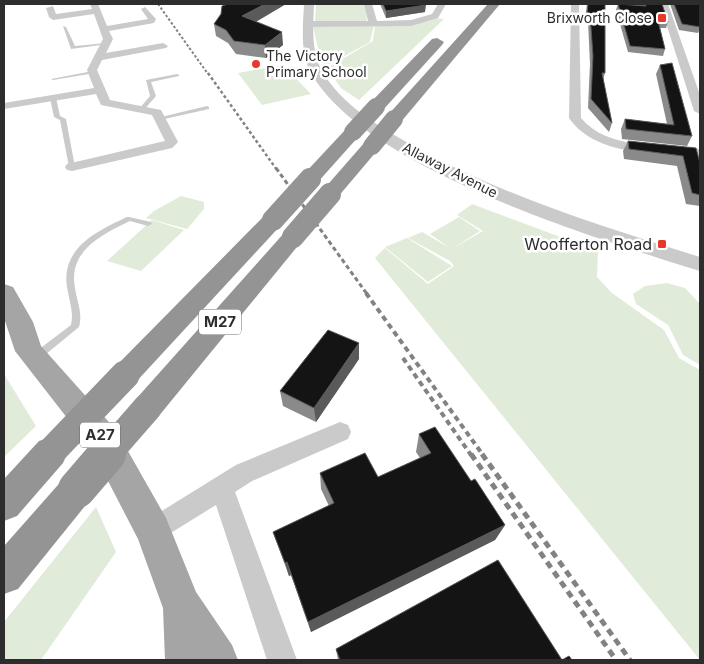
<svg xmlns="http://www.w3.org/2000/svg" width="704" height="664" viewBox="0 0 704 664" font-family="Inter,sans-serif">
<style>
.green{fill:#e1ebda}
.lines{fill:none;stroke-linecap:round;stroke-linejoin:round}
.service{fill:#cacaca;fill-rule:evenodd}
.minor{fill:#cacaca;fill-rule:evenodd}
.tertiary{fill:#cacaca;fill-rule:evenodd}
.primary{fill:#a5a5a5;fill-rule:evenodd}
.motorway{fill:#949494;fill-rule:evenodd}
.rail-far4{stroke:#828282;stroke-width:2;stroke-dasharray:2.5 2;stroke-linecap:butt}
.rail-far3{stroke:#828282;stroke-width:2.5;stroke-dasharray:3 2.5;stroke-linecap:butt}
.rail-far2{stroke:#828282;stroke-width:3;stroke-dasharray:4.5 3;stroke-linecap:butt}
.rail-far1{stroke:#828282;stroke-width:4;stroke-dasharray:5.5 4;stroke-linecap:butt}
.rail{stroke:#828282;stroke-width:5;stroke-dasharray:7 5;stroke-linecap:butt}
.motorway-bridge-far3{stroke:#949494;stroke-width:18}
.motorway-bridge-far2{stroke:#949494;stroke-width:22}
.motorway-bridge-far1{stroke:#949494;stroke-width:29}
.motorway-bridge{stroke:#949494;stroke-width:38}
.wall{fill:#8a8a8a}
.shaded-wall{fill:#5a5a5a}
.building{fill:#141414;stroke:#5a5a5a}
.poi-dot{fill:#e8372b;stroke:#fff;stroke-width:2}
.labels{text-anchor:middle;stroke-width:5;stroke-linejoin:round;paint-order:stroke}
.far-poi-label{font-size:14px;fill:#2d2d2d;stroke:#fff;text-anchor:end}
.far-street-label{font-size:14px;fill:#2d2d2d;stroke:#fff}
.shield{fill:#fff;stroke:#6c6c6c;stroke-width:1}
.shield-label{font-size:15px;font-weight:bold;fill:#2d2d2d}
.poi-label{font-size:16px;fill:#2d2d2d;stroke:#fff;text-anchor:end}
</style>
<rect width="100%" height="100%" fill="#fff"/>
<g class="green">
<polygon points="316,4 365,4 367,22 315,23"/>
<path d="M435,18L444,19L359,100L341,88L327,68L373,41L375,25C395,25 417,26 435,18Z"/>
<polygon points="374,25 370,42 326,66 321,60 313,27"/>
<polygon points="283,65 311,94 262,105 238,73"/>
<polygon points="181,196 204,202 204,209 187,229 146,218 154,211"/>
<polygon points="472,204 598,251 597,277 612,293 664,330 679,358 700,370 700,660 375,258 385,248 428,284 454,266 450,261 408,238 422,232 450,248 430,234 459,217 480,231 452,249 483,231 457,215"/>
<polygon points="152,220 184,230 141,271 107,261"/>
<polygon points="407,238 452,266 428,282 385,247"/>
<polygon points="667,283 685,288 700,304 700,365 683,355 668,325 636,304 633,294 645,286"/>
<polygon points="4,374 36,426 4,457"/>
<polygon points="96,507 116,552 41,660 4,660 4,622"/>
</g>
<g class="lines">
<g class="service">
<polygon points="63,26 66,27 75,46 106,43 108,44 71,49"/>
<polygon points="93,71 95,71 95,73 53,80 51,79"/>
<polygon points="177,74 179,75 179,76 151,82 156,96 143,111 139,111 139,109 150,96 146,80"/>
<polygon points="53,96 56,98 60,116 66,119 75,167 74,168 69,167 60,120 54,117 50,98"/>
<polygon points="207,106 209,107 209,109 160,120 157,118"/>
<path d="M127,217H129L151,222L152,224L148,226L130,221C101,235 68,251 75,288C77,302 83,313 79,327L40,359H34L32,356L34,353L71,325C74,312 69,300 67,287C61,248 97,231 127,217Z"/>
</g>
<g class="minor">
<polygon points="90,4 98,4 107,26 148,19 141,9 145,7 156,19 154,23 109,31 113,39 106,53 163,43 168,46 166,48 102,60 97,70 110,100 161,110 178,142 172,148 72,171 67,170 65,167 67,164 165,141 152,115 101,105 96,94 4,109 4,103 94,88 87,70 103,39 94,14 53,20 49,17 46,8 53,6 56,14 92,9"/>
<polygon points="364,4 372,4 377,21 411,20 432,14 438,4 446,4 438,18 411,26 308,27 304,24 308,21 368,21"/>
<path d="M571,4H579L581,118C607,150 663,145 700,149V157C658,153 596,157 569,118Z"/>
<polygon points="660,4 668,4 700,95 700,114 694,111"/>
<polygon points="340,422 348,425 351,432 348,439 252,481 235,492 297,660 267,660 216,505 153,544 144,540 140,531 144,522 236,465"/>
</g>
<path class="tertiary" d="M304,4H314C313,26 311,51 322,71C341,104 377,125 408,143C500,195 600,226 700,257V271C675,264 650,255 625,247C537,218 355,155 310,71C300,51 303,26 304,4Z"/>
<polygon class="primary" points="4,284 13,287 33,322 41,346 116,430 166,518 196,592 232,645 238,660 165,660 163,608 138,539 92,450 15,351 4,318"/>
<g class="motorway">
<polygon points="488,4 500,4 400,123 388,123 385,119 388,115"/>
<polygon points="437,38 444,42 442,45 382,111 370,111 368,107 370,103 432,39"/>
<polygon points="353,127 359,128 362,132 359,136 317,183 310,185 303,183 300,179 303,175 347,128"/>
<polygon points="372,140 379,142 381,146 337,198 330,200 323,198 320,194 323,190 365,142"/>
<polygon points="273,213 281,215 284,220 281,225 135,383 125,387 115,383 110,375 115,367 265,215"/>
<polygon points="293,230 301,232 304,237 301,242 158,417 147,421 136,417 131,408 136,399 285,232"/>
<polygon points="51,437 63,441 68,452 63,463 17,516 4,521 4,479 39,441"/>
<polygon points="77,472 89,477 94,489 89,501 18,589 4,594 4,546 65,477"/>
</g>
<polyline class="rail-far4" points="158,4 208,74"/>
<polyline class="rail-far3" points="208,73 277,170"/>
<polyline class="rail-far2" points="276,168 367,294"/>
<g class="rail-far1">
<polyline points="366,293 483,455"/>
<polyline points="403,358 471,455"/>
</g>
<g class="rail">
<polyline points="471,454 616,660"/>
<polyline points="482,454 630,660"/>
</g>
<g class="motorway-bridge-far3">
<polyline points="353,132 376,107"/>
<polyline points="372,146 394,119"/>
</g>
<g class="motorway-bridge-far2">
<polyline points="273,220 310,179"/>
<polyline points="293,237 330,194"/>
</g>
<g class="motorway-bridge-far1">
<polyline points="51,452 125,375"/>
<polyline points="106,455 147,408"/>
</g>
<polyline class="motorway-bridge" points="77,489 107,454"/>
</g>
<g class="wall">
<polygon points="286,4 255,22 283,45 266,58 236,54 228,43 216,36 214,24"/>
<polygon points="380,4 424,4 425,12 386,18"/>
<polygon points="587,4 605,4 605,73 603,80 612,123 609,132 588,108 590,64 588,21 585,20"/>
<polygon points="618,4 641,6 640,4 662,4 668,22 666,28 660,28 665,49 663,56 628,52 616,10"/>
<polygon points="670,4 700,4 700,31 699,31 698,33 679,30"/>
<polygon points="660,65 692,136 687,146 622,139 621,129 625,119 667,124 656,74"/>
<polygon points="628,141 696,148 700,163 700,206 686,204 677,166 624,159 623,151"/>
<polygon points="359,359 316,422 283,406 280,391"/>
<polygon points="419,434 471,481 505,525 495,540 311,632 291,575 289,576 273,532 329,506 321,489 320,473 378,477 420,458 416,452"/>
<polygon points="336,649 561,660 569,656 572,660 338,660"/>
</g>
<g class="shaded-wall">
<polygon points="265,4 286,4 244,29 242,16"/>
<polygon points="426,5 425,12 386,18 386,11"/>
<polygon points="282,32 283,45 266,58 265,45"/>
<polygon points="359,343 359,359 316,422 314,408"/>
<polygon points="505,525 495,540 311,632 308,622"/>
<polygon points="287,562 291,575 289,576 285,563"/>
</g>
<g class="building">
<polygon points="228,4 265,4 242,16 282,32 265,45 234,41 226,30 214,24 221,14 222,6"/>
<polygon points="383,4 424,4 426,5 386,11"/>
<polygon points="588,4 605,4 605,73 602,73 612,123 591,99 593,56 590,14 587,13"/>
<polygon points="618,4 646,6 645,4 662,4 668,22 658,21 665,49 630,46"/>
<polygon points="674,4 700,4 700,27 682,24"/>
<polygon points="672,63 692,136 626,129 625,119 674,125 660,65"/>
<polygon points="628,141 696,148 700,163 700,195 692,193 683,156 629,149"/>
<polygon points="328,330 359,343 314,408 280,391"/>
<polygon points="435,427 471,481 475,479 505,525 308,622 287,562 285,563 273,532 334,503 320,473 365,453 378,477 431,453 419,434"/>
<polygon points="498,560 562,660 340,660 336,649"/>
<polygon points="569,656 572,660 562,660"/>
</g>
<g class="poi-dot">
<rect x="657" y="13" width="10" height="10" rx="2.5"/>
<circle cx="256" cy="64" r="5"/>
<rect x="657" y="239" width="10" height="10" rx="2.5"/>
</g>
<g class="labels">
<g class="far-poi-label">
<text x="652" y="23">Brixworth Close</text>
<text x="266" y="61" text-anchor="start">The Victory<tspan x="266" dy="16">Primary School</tspan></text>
</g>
<g class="far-street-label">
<text transform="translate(450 170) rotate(27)" y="5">Allaway Avenue</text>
</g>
<g class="shield">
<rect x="199" y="309.5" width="42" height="25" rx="4"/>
<rect x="80" y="422.5" width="40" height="25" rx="4"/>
</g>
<g class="shield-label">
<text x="220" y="327">M27</text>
<text x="100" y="440">A27</text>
</g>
<g class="poi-label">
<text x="652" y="250">Woofferton Road</text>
</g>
</g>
<rect width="704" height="664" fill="none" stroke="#2d2d2d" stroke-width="10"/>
</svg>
